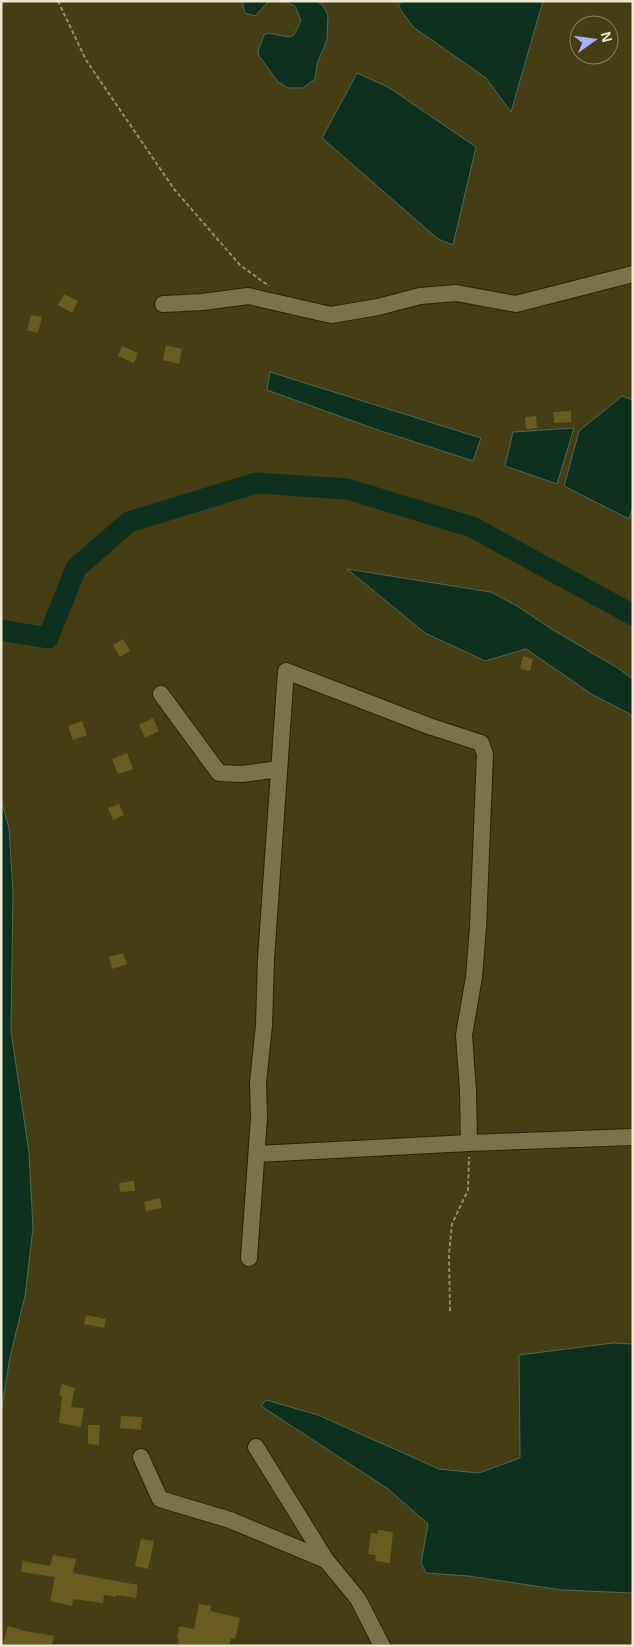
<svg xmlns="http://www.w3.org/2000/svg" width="634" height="1647" viewBox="0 0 634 1647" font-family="Arial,sans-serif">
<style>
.water{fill:#0e311f;stroke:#516855}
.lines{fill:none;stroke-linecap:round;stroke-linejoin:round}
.river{stroke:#0e311f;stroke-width:21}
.building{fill:#685c20}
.minor-casing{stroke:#2a2405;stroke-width:18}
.path{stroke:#948d6d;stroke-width:2;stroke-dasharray:4 2.5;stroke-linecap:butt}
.minor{stroke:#7b7249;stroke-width:16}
</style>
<rect width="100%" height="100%" fill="#453d14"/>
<g class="water">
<polygon points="242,1 269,1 255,16 245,13"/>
<polygon points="284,1 317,1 323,6 328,15 327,40 317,64 315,79 303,88 288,88 278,82 259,56 258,51 264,35 268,33 289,37 294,35 301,21 295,6"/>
<polygon points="402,1 543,1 511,112 486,78 413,27 398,6"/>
<polygon points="357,73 388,87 476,147 453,245 438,239 322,138"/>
<polygon points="270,372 481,438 473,461 375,429 267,390"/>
<polygon points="622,396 633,400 633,507 629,519 564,486 579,431"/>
<polygon points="574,428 557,484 505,466 513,432"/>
<polygon points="347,569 491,592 517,606 553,630 616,667 633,679 633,717 628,713 593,695 526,649 485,661 425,633"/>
<polygon points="1,800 9,828 13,891 11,1031 29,1153 33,1228 25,1296 10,1357 1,1411"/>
<polygon points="613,1343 633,1344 633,1593 562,1590 468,1576 426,1573 421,1563 428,1524 388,1489 261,1406 266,1400 318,1415 439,1469 479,1473 520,1458 519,1355"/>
</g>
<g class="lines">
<polyline class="river" points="1,630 48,638 76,568 129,522 256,483 347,489 472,527 633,615"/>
</g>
<g class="building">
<polygon points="64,294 78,301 72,313 58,305"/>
<polygon points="31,315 42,317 38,333 27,330"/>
<polygon points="166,345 182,349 179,364 163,360"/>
<polygon points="122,346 138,353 134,363 118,356"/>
<polygon points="571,411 571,422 554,423 553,412"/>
<polygon points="536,416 537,428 526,429 525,417"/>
<polygon points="123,639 130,651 120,657 113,645"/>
<polygon points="523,656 533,659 530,671 520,669"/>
<polygon points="153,718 159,731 145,738 139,725"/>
<polygon points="82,721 87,735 73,740 68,726"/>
<polygon points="127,753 133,769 118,774 112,759"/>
<polygon points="119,804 124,815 113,820 108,808"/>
<polygon points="123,953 127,964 112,969 109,957"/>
<polygon points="134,1181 135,1191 120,1192 119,1183"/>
<polygon points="160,1198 162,1208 146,1211 144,1202"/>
<polygon points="86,1315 106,1319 104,1328 84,1324"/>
<polygon points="62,1384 75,1388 71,1407 84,1408 81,1427 59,1423 62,1396 59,1395"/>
<polygon points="121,1416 142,1417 141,1430 120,1428"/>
<polygon points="88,1425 100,1425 99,1445 88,1444"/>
<polygon points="378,1530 393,1532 390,1563 375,1561 376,1555 368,1554 371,1533 378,1534"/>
<polygon points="141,1539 154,1541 148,1569 135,1566"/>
<polygon points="53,1555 76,1559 73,1573 138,1585 136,1598 116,1595 116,1597 104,1595 103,1603 73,1599 72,1606 50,1601 55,1577 21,1572 23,1561 50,1566"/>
<polygon points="199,1604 211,1606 210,1611 240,1618 235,1639 231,1638 229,1646 178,1646 179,1639 177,1638 179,1626 194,1629"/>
<polygon points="8,1626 25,1631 54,1636 52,1646 2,1646"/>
</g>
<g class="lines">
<defs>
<g id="minor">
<polyline points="163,304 203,302 248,296 331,315 378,307 420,296 456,293 516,304 633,274"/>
<polyline points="161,694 219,773 242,774 279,769"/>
<polyline points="257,1154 469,1143 633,1137"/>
<polyline points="249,1258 259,1118 258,1083 264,1025 266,959 286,671 429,726 481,743 485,754 478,927 474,977 464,1035 468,1091 469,1143"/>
<polyline points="256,1447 326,1560 358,1599 382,1646"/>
<polyline points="141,1457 160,1499 230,1520 326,1560"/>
</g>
</defs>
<use href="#minor" class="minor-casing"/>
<g class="path">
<polyline points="58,1 86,60 174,189 240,265 269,286"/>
<polyline points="450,1311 449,1254 452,1224 468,1190 469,1157"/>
</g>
<use href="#minor" class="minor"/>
</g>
<rect width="634" height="1647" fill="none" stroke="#ede9d2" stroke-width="5"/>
<g transform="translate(594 40) rotate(76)"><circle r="24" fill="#453d14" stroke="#888260"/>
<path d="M0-4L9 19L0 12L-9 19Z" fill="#a7b1fc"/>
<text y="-8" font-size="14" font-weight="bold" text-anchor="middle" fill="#ede9d2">N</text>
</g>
</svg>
